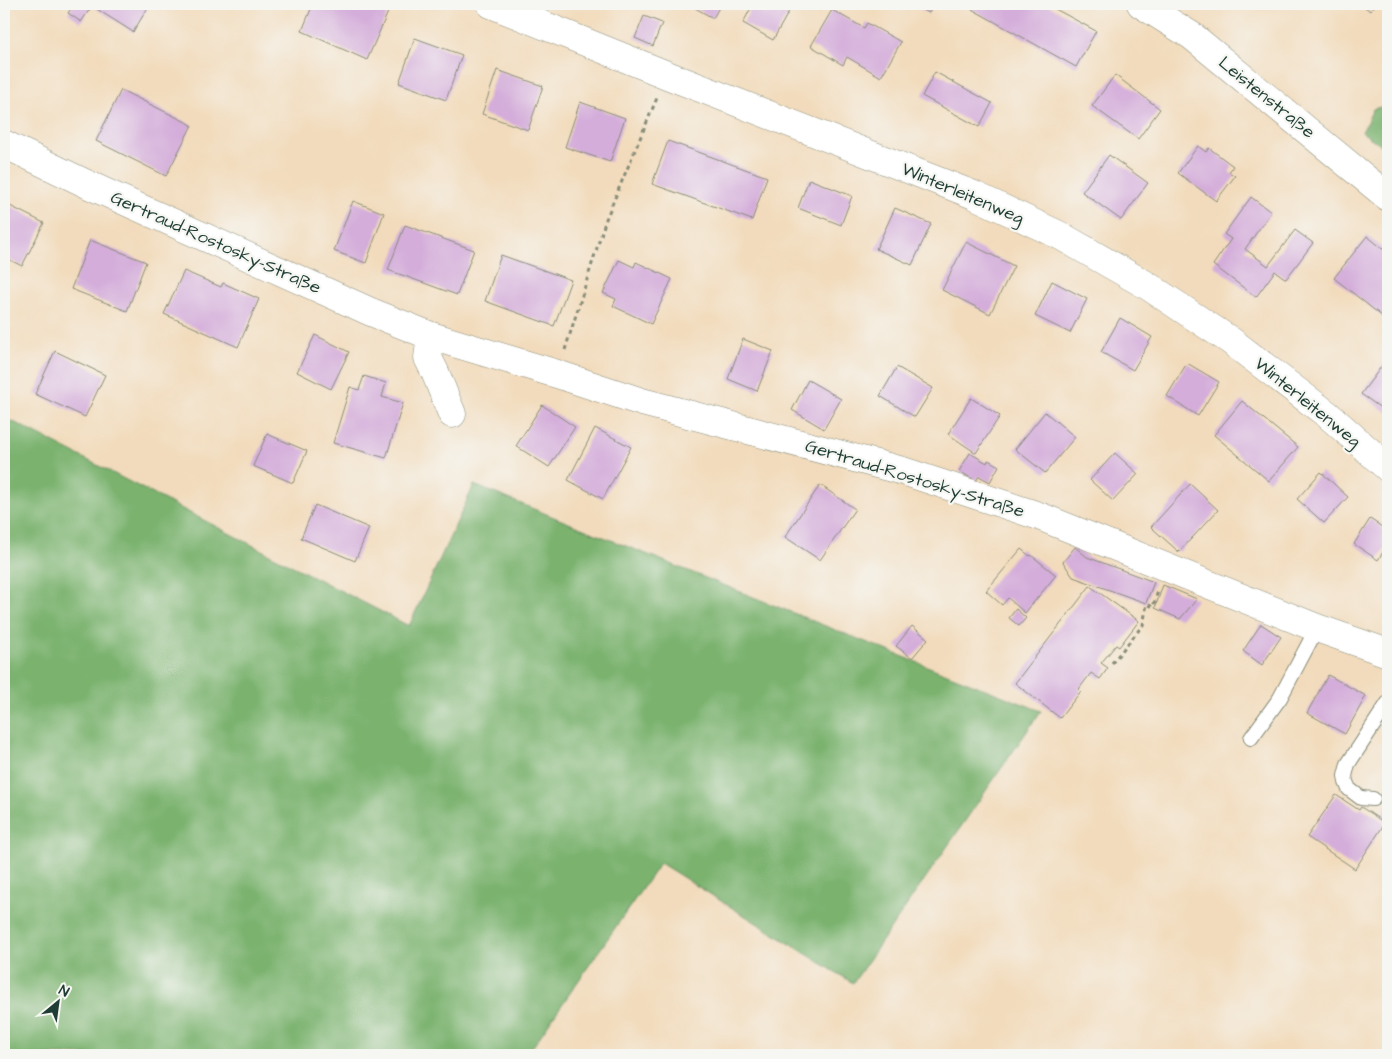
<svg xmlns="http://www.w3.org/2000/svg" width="1392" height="1059" viewBox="0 0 1392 1059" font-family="'Architects Daughter',sans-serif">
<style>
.forest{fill:#7ab26e;stroke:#4c7851}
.building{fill:#d4adda}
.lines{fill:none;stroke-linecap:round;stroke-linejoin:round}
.service-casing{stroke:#888c78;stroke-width:16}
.minor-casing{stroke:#888c78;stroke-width:29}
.secondary-casing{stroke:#888c78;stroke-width:29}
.path{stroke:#888c78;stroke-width:3;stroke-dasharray:4 4;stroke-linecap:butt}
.service{stroke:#fff;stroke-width:14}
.minor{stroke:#fff;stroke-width:28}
.secondary{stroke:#fff;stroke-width:28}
.labels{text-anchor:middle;stroke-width:4.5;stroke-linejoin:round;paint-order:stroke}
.street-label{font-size:18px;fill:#1f3d34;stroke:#f6f6f2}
</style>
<rect width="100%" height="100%" fill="#f6f6f2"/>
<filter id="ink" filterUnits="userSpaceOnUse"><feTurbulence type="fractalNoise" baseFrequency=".02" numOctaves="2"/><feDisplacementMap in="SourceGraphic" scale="10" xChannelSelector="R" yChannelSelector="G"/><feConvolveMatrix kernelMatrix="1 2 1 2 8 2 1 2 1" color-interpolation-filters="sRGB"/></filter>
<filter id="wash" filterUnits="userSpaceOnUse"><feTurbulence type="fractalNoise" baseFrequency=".0096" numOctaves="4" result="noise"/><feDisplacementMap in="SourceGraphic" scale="20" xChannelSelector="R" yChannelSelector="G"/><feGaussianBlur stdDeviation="1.12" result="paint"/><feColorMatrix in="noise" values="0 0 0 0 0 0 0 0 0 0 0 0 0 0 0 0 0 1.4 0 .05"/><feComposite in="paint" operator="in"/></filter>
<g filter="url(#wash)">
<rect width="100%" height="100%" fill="#f2dbbc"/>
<g class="forest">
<polygon points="1388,105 1388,150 1362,132 1373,109"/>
<polygon points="4,417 409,626 474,485 838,631 1041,711 853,983 660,863 527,1055 4,1055"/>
</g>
<g id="blocks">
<g class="building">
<polygon points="74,4 145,4 149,6 133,32 92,6 81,22 68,13"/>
<polygon points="313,4 368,4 388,12 367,60 302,31"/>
<polygon points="688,4 721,4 713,18"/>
<polygon points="753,4 793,4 773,40 743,23"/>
<polygon points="910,4 934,4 929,13"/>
<polygon points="970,4 1046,4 1096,31 1076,67 968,7"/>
<polygon points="1361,4 1376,4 1370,11"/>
<polygon points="832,10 864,28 867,23 901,42 881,77 847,57 843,65 811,46"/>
<polygon points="644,16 662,23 653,46 635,38"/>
<polygon points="415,38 462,55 446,100 399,83"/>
<polygon points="497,70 543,86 528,130 482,114"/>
<polygon points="935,72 992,103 979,127 922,96"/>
<polygon points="1115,75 1160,109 1138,139 1092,106"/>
<polygon points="121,90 192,125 166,176 96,141"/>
<polygon points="580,102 625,118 610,162 565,147"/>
<polygon points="668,141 767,177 752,220 652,184"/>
<polygon points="1198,146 1206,152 1209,148 1233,166 1229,172 1235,176 1216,201 1178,173"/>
<polygon points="1109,155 1148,183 1121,220 1082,192"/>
<polygon points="809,179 852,196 841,225 798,208"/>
<polygon points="1251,197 1271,212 1245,249 1268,266 1295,230 1313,243 1286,279 1275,271 1256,297 1213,265 1231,239 1224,234"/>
<polygon points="353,201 384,213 366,263 334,251"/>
<polygon points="4,203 44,223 22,266 4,257"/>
<polygon points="895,208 931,224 912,265 876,249"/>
<polygon points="405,225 474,250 457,295 388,270"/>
<polygon points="1367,236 1388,253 1388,321 1334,278"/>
<polygon points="90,240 146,262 127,311 71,289"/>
<polygon points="966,242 1014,266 990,314 942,290"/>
<polygon points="501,255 571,280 554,326 485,301"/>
<polygon points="619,260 634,267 636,262 672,279 651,324 613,306 616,299 603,293"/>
<polygon points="184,271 221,287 223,283 259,299 238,347 164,314"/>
<polygon points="1052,281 1087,299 1070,333 1035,316"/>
<polygon points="1120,318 1152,337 1133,370 1101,352"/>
<polygon points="315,335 349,352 331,389 297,372"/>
<polygon points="743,339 773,351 757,391 728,379"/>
<polygon points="55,351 105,375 85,417 35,394"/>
<polygon points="1187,363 1219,382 1198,416 1167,396"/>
<polygon points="1384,363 1388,366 1388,413 1361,394"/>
<polygon points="897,367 933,388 915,417 880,396"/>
<polygon points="364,376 386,383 382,397 403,403 386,458 333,443 350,387 359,390"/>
<polygon points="808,380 841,399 824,429 792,410"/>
<polygon points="971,398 1000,416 976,453 948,434"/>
<polygon points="1242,401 1298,447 1269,481 1214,435"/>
<polygon points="542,405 575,427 549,467 516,446"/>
<polygon points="1045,412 1075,437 1045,473 1015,449"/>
<polygon points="595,428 631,447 603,499 568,480"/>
<polygon points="267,434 307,451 293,483 253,466"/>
<polygon points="970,453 987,463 988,460 999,466 990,482 979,476 976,481 959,471"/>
<polygon points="1115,453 1138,474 1113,501 1090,480"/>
<polygon points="1321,472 1348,497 1324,523 1297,499"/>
<polygon points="1190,484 1218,510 1179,552 1151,527"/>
<polygon points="820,485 855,509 820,560 785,537"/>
<polygon points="315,505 369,528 355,561 301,538"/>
<polygon points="1370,519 1388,531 1388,544 1378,560 1354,544"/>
<polygon points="1075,547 1087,557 1154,582 1146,603 1073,577 1063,562"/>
<polygon points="1021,549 1030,556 1031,555 1056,575 1025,613 1008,598 1002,605 986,591"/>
<polygon points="1163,585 1197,599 1180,619 1155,608"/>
<polygon points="1090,586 1139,621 1119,647 1116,645 1101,663 1108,668 1100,679 1091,673 1079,689 1081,691 1060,718 1015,683"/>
<polygon points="1016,609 1026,618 1019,626 1009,618"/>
<polygon points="1261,624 1281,637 1262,665 1243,651"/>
<polygon points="912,626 928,639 912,658 896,646"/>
<polygon points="1328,675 1366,696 1345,734 1307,713"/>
<polygon points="1336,795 1359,810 1361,807 1385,823 1355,869 1307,837"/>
<polygon points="1388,802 1388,821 1381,818"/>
</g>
</g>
</g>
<g filter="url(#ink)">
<use href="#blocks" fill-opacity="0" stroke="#888c78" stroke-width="1"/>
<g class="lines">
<defs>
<g id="service">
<polyline points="1251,738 1280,698 1317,628"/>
<polyline points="1373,799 1361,798 1349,789 1346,782 1345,776 1348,764 1388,703"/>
</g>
<g id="minor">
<polyline points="491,4 667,75 974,195 1061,236 1148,286 1231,341 1328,415 1388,468"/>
<polyline points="4,144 89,185 371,312 431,336 557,374 642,402 903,471 1039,516 1317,628 1388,653"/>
<polyline points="431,336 428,358 435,372 452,414"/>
</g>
<polyline id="secondary" points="1141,4 1192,36 1388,197"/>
</defs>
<use href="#service" class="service-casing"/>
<use href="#minor" class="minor-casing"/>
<use href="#secondary" class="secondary-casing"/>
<g class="path">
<polyline points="565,350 606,219 657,98"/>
<polyline points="1112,663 1143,625 1147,604 1153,607 1158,591"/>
</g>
<use href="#service" class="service"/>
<use href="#minor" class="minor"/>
<use href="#secondary" class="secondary"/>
</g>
</g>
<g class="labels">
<g class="street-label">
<text transform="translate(1267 97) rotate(39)" y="6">Leistenstraße</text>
<text transform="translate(963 193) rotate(23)" y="6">Winterleitenweg</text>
<text transform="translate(216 242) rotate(24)" y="6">Gertraud-Rostosky-Straße</text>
<text transform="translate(1308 402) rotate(39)" y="6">Winterleitenweg</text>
<text transform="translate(915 478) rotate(17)" y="6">Gertraud-Rostosky-Straße</text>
</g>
</g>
<rect width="1392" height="1059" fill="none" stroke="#f6f6f2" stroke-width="20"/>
<g transform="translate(58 1002) rotate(29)" stroke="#f6f6f2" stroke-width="4" paint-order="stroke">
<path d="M0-4L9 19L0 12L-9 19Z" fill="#1f3d34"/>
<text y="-8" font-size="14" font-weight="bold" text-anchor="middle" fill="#1f3d34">N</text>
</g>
</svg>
